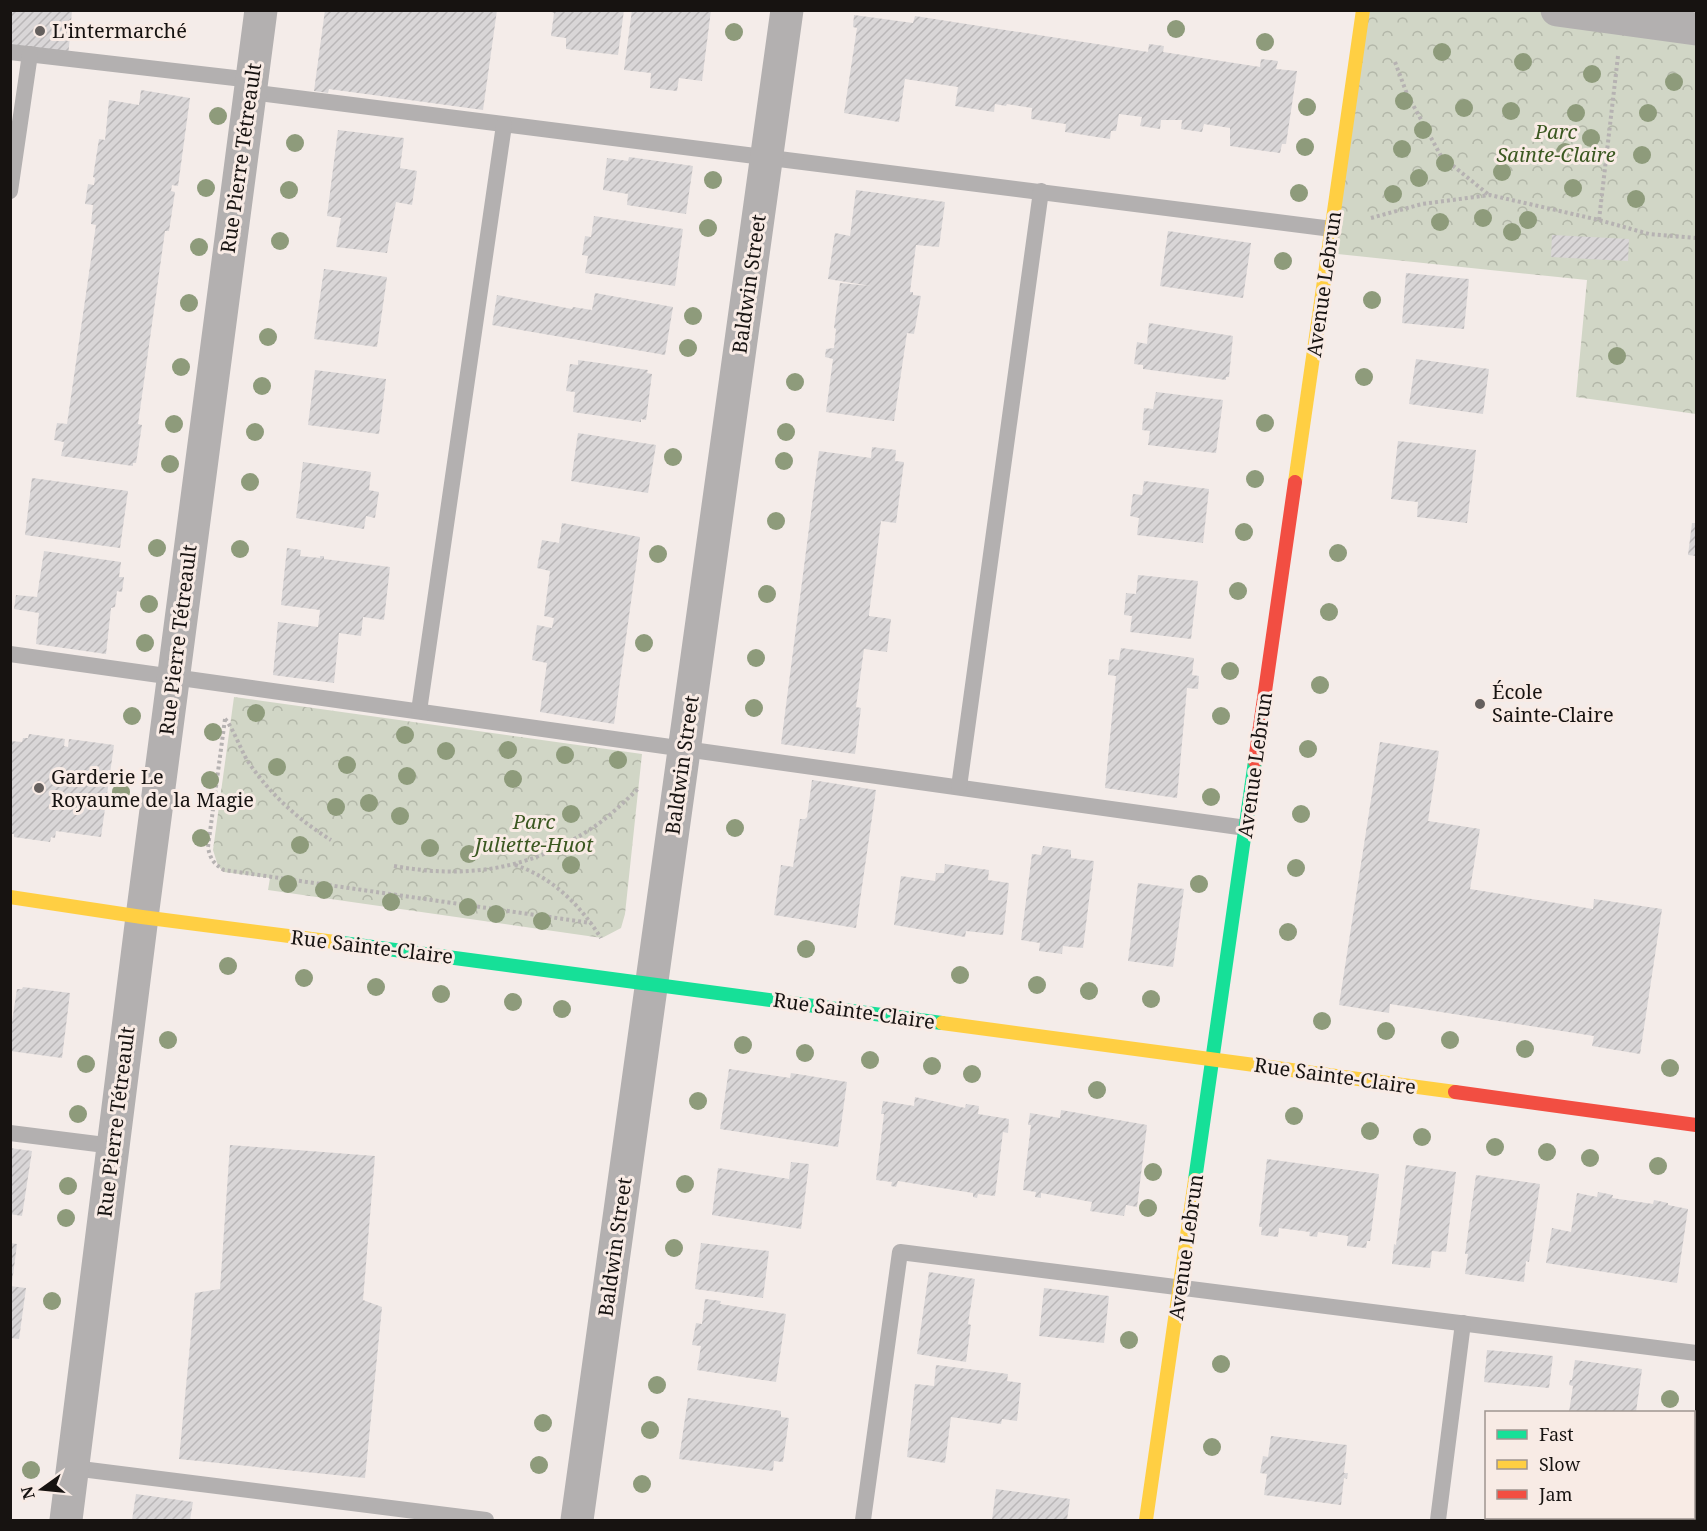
<svg xmlns="http://www.w3.org/2000/svg" width="1707" height="1531" viewBox="0 0 1707 1531" font-family="'Noto Serif',serif">
<style>
.park{fill:url(#park-crowns)}
.building{fill:url(#building-hatch)}
.lines{fill:none;stroke-linecap:round;stroke-linejoin:round}
.path{stroke:#b6b2b2;stroke-width:4;stroke-dasharray:3 3;stroke-linecap:butt}
.lane{stroke:#b3b0b0;stroke-width:16}
.street{stroke:#b3b0b0;stroke-width:33}
.fast{stroke:#16e098;stroke-width:14}
.slow{stroke:#ffcf43;stroke-width:14}
.jam{stroke:#f24e42;stroke-width:14}
.tree{fill:#8e9b7b}
.poi-dot{fill:#645f5d;stroke:#f8ebe5;stroke-width:2}
.labels{text-anchor:middle;stroke-width:6;stroke-linejoin:round;paint-order:stroke}
.poi-label{font-size:20px;fill:#171311;stroke:#f8ebe5;text-anchor:start}
.park-label{font-size:20px;font-style:italic;fill:#3b5821;stroke:#f8ebe5}
.street-label{font-size:20px;fill:#171311;stroke:#f8ebe5}
</style>
<defs>
<pattern id="park-crowns" width="20" height="18" patternUnits="userSpaceOnUse" patternTransform="scale(1.5)"><rect width="20" height="18" fill="#d1d6c6"/><path d="M2 6a3 3 0 1 1 6 0M12 15a3 3 0 1 1 6 0" fill="none" stroke="#b3b7a9"/></pattern>
<pattern id="building-hatch" width="6" height="6" patternUnits="userSpaceOnUse" patternTransform="scale(1.5)"><rect width="6" height="6" fill="#d9d6d7"/><path d="M-1 1l2-2M0 6l6-6M5 7l2-2" fill="none" stroke="#bab7b8"/></pattern>
</defs>
<rect width="100%" height="100%" fill="#f4ece9"/>
<g class="park">
<polygon points="1557,10 1696,29 1696,414 1576,397 1587,280 1328,253 1363,11"/>
<polygon points="234,697 642,754 625,914 621,928 602,938 268,890 270,878 224,872 218,866 213,850"/>
</g>
<g class="building">
<polygon points="10,10 72,10 68,59 10,51"/>
<polygon points="325,10 497,10 483,110 329,89 328,93 314,91"/>
<polygon points="546,10 624,10 618,55 566,49 566,38 551,36 554,13"/>
<polygon points="632,10 711,10 702,81 679,78 677,91 650,88 651,73 624,70"/>
<polygon points="854,15 913,23 915,16 1148,52 1149,44 1164,46 1163,52 1260,67 1261,59 1278,61 1276,69 1297,71 1286,144 1282,144 1280,153 1230,146 1230,128 1204,124 1202,132 1181,129 1182,120 1161,120 1160,129 1140,126 1142,117 1119,114 1116,131 1111,131 1110,139 1065,132 1066,124 1031,119 1032,108 1007,104 1006,106 995,104 994,112 955,106 958,87 905,79 899,122 844,113 857,28 853,27"/>
<polygon points="141,90 190,98 178,186 172,185 171,191 175,192 169,231 165,231 138,424 142,425 136,463 133,463 133,466 61,456 64,442 54,440 57,423 67,424 96,225 91,224 93,205 85,204 88,184 94,185 95,178 93,177 99,139 105,140 109,100 139,105"/>
<polygon points="338,130 404,138 400,168 417,171 412,205 396,202 387,253 336,247 341,218 327,216"/>
<polygon points="629,157 693,166 686,214 627,205 628,194 603,190 607,158 628,161"/>
<polygon points="856,190 945,202 939,247 916,245 910,292 913,292 913,295 921,296 914,334 907,333 894,421 826,412 833,359 825,357 826,349 834,348 836,329 834,328 840,283 871,286 828,279 835,233 850,236"/>
<polygon points="594,216 683,229 675,286 585,273 588,256 582,255 585,236 591,237"/>
<polygon points="1168,231 1251,243 1243,298 1160,286"/>
<polygon points="1552,235 1629,239 1628,261 1551,257"/>
<polygon points="324,269 387,277 377,347 314,339"/>
<polygon points="1406,273 1469,279 1464,329 1402,323"/>
<polygon points="595,293 673,307 665,355 492,325 497,295 572,309 573,307 592,310"/>
<polygon points="1149,323 1233,336 1229,377 1226,377 1226,380 1143,369 1143,365 1134,364 1137,342 1147,344"/>
<polygon points="1416,359 1489,369 1483,414 1409,404"/>
<polygon points="578,360 648,370 647,373 652,374 646,420 641,419 641,422 573,412 575,392 566,391 570,364 578,365"/>
<polygon points="315,370 386,379 379,434 308,425"/>
<polygon points="1156,392 1223,400 1216,453 1148,445 1150,431 1142,430 1144,408 1153,409"/>
<polygon points="578,433 656,445 648,493 571,481"/>
<polygon points="1398,441 1476,450 1467,523 1417,517 1418,502 1391,499"/>
<polygon points="872,447 896,450 895,461 904,462 896,523 881,521 869,614 869,616 891,619 887,652 864,649 856,707 861,708 855,754 781,744 819,451 871,458"/>
<polygon points="303,462 371,472 369,490 379,492 375,518 366,516 364,529 296,518"/>
<polygon points="32,478 128,491 120,548 25,535"/>
<polygon points="1144,481 1209,489 1203,543 1137,535 1139,518 1130,516 1133,494 1142,495"/>
<polygon points="562,523 640,537 614,724 540,712 547,663 532,660 537,625 552,628 554,618 544,616 550,571 537,568 542,540 559,543"/>
<polygon points="1692,523 1696,523 1696,556 1688,555"/>
<polygon points="287,548 301,550 300,556 320,558 320,556 324,556 324,559 390,567 384,620 363,617 361,636 339,633 334,683 273,675 278,622 318,627 320,610 281,605"/>
<polygon points="44,551 121,562 119,577 124,577 122,592 117,591 115,607 111,608 106,654 36,644 39,613 14,609 16,595 37,597"/>
<polygon points="1138,575 1198,581 1191,639 1130,632 1132,616 1124,615 1126,593 1136,594"/>
<polygon points="1121,648 1194,658 1192,675 1199,676 1198,689 1187,688 1177,798 1105,788 1116,676 1108,675 1109,659 1119,660"/>
<polygon points="29,734 65,739 64,746 68,747 69,739 114,745 101,837 56,831 55,838 51,837 50,842 14,837 14,834 10,834 10,741 22,742 23,738 28,738"/>
<polygon points="1380,742 1439,751 1428,821 1480,829 1470,889 1593,909 1594,899 1662,909 1640,1054 1592,1046 1594,1036 1390,1004 1389,1013 1339,1005"/>
<polygon points="812,780 876,790 856,928 774,915 781,865 793,867 800,819 805,819 807,817"/>
<polygon points="1043,846 1071,850 1071,858 1094,861 1083,948 1063,946 1062,954 1039,951 1040,943 1021,940 1032,854 1041,855"/>
<polygon points="945,864 989,870 988,880 1009,883 1003,935 966,931 965,937 894,925 901,876 935,881 936,873 944,873"/>
<polygon points="1138,883 1184,889 1173,967 1128,961"/>
<polygon points="23,987 70,993 62,1058 10,1051 10,1035 17,989 22,989"/>
<polygon points="729,1069 790,1078 791,1073 847,1082 838,1147 720,1129"/>
<polygon points="915,1097 965,1108 966,1104 979,1106 978,1114 1009,1119 1008,1133 1003,1132 995,1196 978,1194 977,1198 973,1197 973,1193 898,1181 896,1187 891,1186 892,1182 876,1180 884,1114 881,1114 883,1101 914,1106"/>
<polygon points="1061,1110 1147,1125 1137,1207 1126,1205 1124,1216 1090,1211 1092,1202 1041,1193 1041,1198 1035,1197 1036,1192 1023,1190 1031,1125 1028,1125 1030,1113 1060,1118"/>
<polygon points="230,1145 375,1156 363,1300 382,1307 365,1478 179,1459 195,1293 220,1289"/>
<polygon points="10,1148 32,1151 22,1216 10,1214"/>
<polygon points="1267,1159 1379,1174 1370,1241 1367,1241 1366,1248 1347,1246 1348,1236 1318,1232 1317,1237 1309,1236 1310,1232 1279,1228 1278,1237 1261,1235 1262,1227 1259,1227"/>
<polygon points="791,1162 809,1164 801,1229 712,1215 718,1168 789,1179"/>
<polygon points="1406,1165 1456,1172 1446,1252 1432,1251 1430,1268 1392,1264 1394,1244 1396,1245"/>
<polygon points="1476,1175 1540,1184 1529,1262 1526,1261 1524,1282 1465,1274 1468,1254 1465,1254"/>
<polygon points="1598,1192 1613,1195 1612,1198 1653,1204 1654,1200 1668,1203 1668,1205 1688,1209 1677,1283 1546,1263 1552,1228 1571,1232 1577,1193 1597,1197"/>
<polygon points="10,1243 17,1244 12,1283 10,1283"/>
<polygon points="701,1243 769,1251 763,1298 695,1289"/>
<polygon points="929,1272 975,1279 968,1324 971,1325 966,1362 917,1354"/>
<polygon points="10,1286 26,1288 19,1339 10,1338"/>
<polygon points="1044,1288 1109,1296 1104,1343 1039,1336"/>
<polygon points="705,1299 721,1301 720,1304 786,1314 776,1382 697,1370 701,1346 692,1345 696,1323 702,1324"/>
<polygon points="1487,1350 1553,1356 1549,1388 1484,1382"/>
<polygon points="1575,1360 1642,1369 1636,1412 1569,1412 1573,1386 1569,1385 1570,1380 1572,1380"/>
<polygon points="936,1365 1008,1374 1007,1381 1021,1383 1017,1421 1002,1419 1001,1424 951,1417 945,1463 907,1457 915,1384 934,1386"/>
<polygon points="688,1398 781,1411 781,1417 789,1418 783,1462 774,1461 773,1471 679,1459"/>
<polygon points="1271,1436 1347,1445 1344,1473 1348,1473 1347,1479 1344,1478 1341,1505 1264,1495 1267,1474 1260,1473 1263,1456 1268,1457"/>
<polygon points="996,1489 1070,1499 1067,1520 992,1520"/>
<polygon points="136,1494 193,1502 190,1520 132,1520"/>
</g>
<g class="lines">
<g class="path">
<polyline points="1395,62 1407,94 1441,156 1489,195"/>
<polyline points="1371,218 1422,204 1490,195 1599,220 1649,234 1696,238"/>
<polyline points="1599,220 1618,56"/>
<path d="M225,719L208,847C210,859 214,864 224,870L591,923"/>
<path d="M225,719C231,724 241,750 247,760C269,793 297,819 331,840"/>
<path d="M515,865C552,877 580,905 601,938"/>
<path d="M394,866C466,879 528,870 589,830C607,819 623,803 639,788"/>
</g>
<g class="lane">
<polyline points="10,52 252,80"/>
<polyline points="250,92 1332,229"/>
<polyline points="10,191 30,54"/>
<polyline points="10,654 1246,828"/>
<polyline points="419,711 504,125"/>
<polyline points="959,787 1041,191"/>
<polyline points="10,1133 113,1146"/>
<polyline points="73,1468 486,1520"/>
<polyline points="863,1520 900,1252 1696,1353"/>
<polyline points="1438,1520 1463,1323"/>
</g>
<g class="street">
<polyline points="1557,10 1696,29"/>
<polyline points="66,1520 142,917 261,10"/>
<polyline points="577,1520 787,10"/>
</g>
<g class="fast">
<polyline points="335,942 942,1023"/>
<polyline points="1195,1180 1255,761"/>
</g>
<g class="slow">
<polyline points="1295,482 1363,10"/>
<polyline points="10,897 142,917 335,942"/>
<polyline points="942,1023 1455,1092"/>
<polyline points="1146,1520 1195,1180"/>
</g>
<g class="jam">
<polyline points="1255,761 1295,482"/>
<polyline points="1455,1092 1696,1125"/>
</g>
</g>
<g class="tree">
<circle cx="1176" cy="29" r="9"/>
<circle cx="734" cy="32" r="9"/>
<circle cx="1265" cy="42" r="9"/>
<circle cx="1442" cy="52" r="9"/>
<circle cx="1523" cy="62" r="9"/>
<circle cx="1592" cy="74" r="9"/>
<circle cx="1674" cy="82" r="9"/>
<circle cx="1404" cy="101" r="9"/>
<circle cx="1307" cy="107" r="9"/>
<circle cx="1464" cy="108" r="9"/>
<circle cx="1511" cy="111" r="9"/>
<circle cx="1576" cy="113" r="9"/>
<circle cx="1648" cy="113" r="9"/>
<circle cx="218" cy="116" r="9"/>
<circle cx="1423" cy="130" r="9"/>
<circle cx="1591" cy="138" r="9"/>
<circle cx="295" cy="143" r="9"/>
<circle cx="1305" cy="147" r="9"/>
<circle cx="1402" cy="149" r="9"/>
<circle cx="1565" cy="152" r="9"/>
<circle cx="1642" cy="155" r="9"/>
<circle cx="1445" cy="163" r="9"/>
<circle cx="1502" cy="172" r="9"/>
<circle cx="1419" cy="178" r="9"/>
<circle cx="713" cy="180" r="9"/>
<circle cx="206" cy="188" r="9"/>
<circle cx="1573" cy="188" r="9"/>
<circle cx="289" cy="190" r="9"/>
<circle cx="1299" cy="193" r="9"/>
<circle cx="1393" cy="194" r="9"/>
<circle cx="1636" cy="199" r="9"/>
<circle cx="1483" cy="218" r="9"/>
<circle cx="1528" cy="220" r="9"/>
<circle cx="1440" cy="222" r="9"/>
<circle cx="708" cy="228" r="9"/>
<circle cx="1512" cy="232" r="9"/>
<circle cx="280" cy="241" r="9"/>
<circle cx="199" cy="247" r="9"/>
<circle cx="1283" cy="261" r="9"/>
<circle cx="1372" cy="300" r="9"/>
<circle cx="189" cy="303" r="9"/>
<circle cx="693" cy="316" r="9"/>
<circle cx="268" cy="337" r="9"/>
<circle cx="688" cy="348" r="9"/>
<circle cx="1617" cy="356" r="9"/>
<circle cx="181" cy="367" r="9"/>
<circle cx="1364" cy="377" r="9"/>
<circle cx="795" cy="382" r="9"/>
<circle cx="262" cy="386" r="9"/>
<circle cx="1265" cy="423" r="9"/>
<circle cx="174" cy="424" r="9"/>
<circle cx="255" cy="432" r="9"/>
<circle cx="786" cy="432" r="9"/>
<circle cx="673" cy="457" r="9"/>
<circle cx="784" cy="461" r="9"/>
<circle cx="170" cy="464" r="9"/>
<circle cx="1255" cy="479" r="9"/>
<circle cx="250" cy="482" r="9"/>
<circle cx="776" cy="521" r="9"/>
<circle cx="1244" cy="532" r="9"/>
<circle cx="157" cy="548" r="9"/>
<circle cx="240" cy="549" r="9"/>
<circle cx="1338" cy="553" r="9"/>
<circle cx="658" cy="554" r="9"/>
<circle cx="1238" cy="591" r="9"/>
<circle cx="767" cy="594" r="9"/>
<circle cx="149" cy="604" r="9"/>
<circle cx="1329" cy="612" r="9"/>
<circle cx="145" cy="643" r="9"/>
<circle cx="644" cy="643" r="9"/>
<circle cx="756" cy="658" r="9"/>
<circle cx="1230" cy="671" r="9"/>
<circle cx="1320" cy="685" r="9"/>
<circle cx="754" cy="708" r="9"/>
<circle cx="256" cy="713" r="9"/>
<circle cx="132" cy="716" r="9"/>
<circle cx="1221" cy="716" r="9"/>
<circle cx="213" cy="732" r="9"/>
<circle cx="405" cy="735" r="9"/>
<circle cx="1308" cy="749" r="9"/>
<circle cx="508" cy="750" r="9"/>
<circle cx="446" cy="751" r="9"/>
<circle cx="565" cy="755" r="9"/>
<circle cx="618" cy="760" r="9"/>
<circle cx="347" cy="765" r="9"/>
<circle cx="277" cy="767" r="9"/>
<circle cx="407" cy="776" r="9"/>
<circle cx="513" cy="779" r="9"/>
<circle cx="210" cy="780" r="9"/>
<circle cx="121" cy="792" r="9"/>
<circle cx="1211" cy="797" r="9"/>
<circle cx="369" cy="803" r="9"/>
<circle cx="336" cy="807" r="9"/>
<circle cx="571" cy="814" r="9"/>
<circle cx="1301" cy="814" r="9"/>
<circle cx="400" cy="816" r="9"/>
<circle cx="735" cy="828" r="9"/>
<circle cx="201" cy="838" r="9"/>
<circle cx="300" cy="845" r="9"/>
<circle cx="430" cy="848" r="9"/>
<circle cx="469" cy="854" r="9"/>
<circle cx="571" cy="865" r="9"/>
<circle cx="1296" cy="868" r="9"/>
<circle cx="288" cy="884" r="9"/>
<circle cx="1199" cy="884" r="9"/>
<circle cx="324" cy="890" r="9"/>
<circle cx="391" cy="902" r="9"/>
<circle cx="468" cy="907" r="9"/>
<circle cx="496" cy="914" r="9"/>
<circle cx="542" cy="921" r="9"/>
<circle cx="1288" cy="932" r="9"/>
<circle cx="806" cy="949" r="9"/>
<circle cx="228" cy="966" r="9"/>
<circle cx="960" cy="975" r="9"/>
<circle cx="304" cy="978" r="9"/>
<circle cx="1037" cy="985" r="9"/>
<circle cx="376" cy="987" r="9"/>
<circle cx="1089" cy="991" r="9"/>
<circle cx="441" cy="994" r="9"/>
<circle cx="1151" cy="999" r="9"/>
<circle cx="513" cy="1002" r="9"/>
<circle cx="562" cy="1009" r="9"/>
<circle cx="1322" cy="1021" r="9"/>
<circle cx="1386" cy="1031" r="9"/>
<circle cx="168" cy="1040" r="9"/>
<circle cx="1450" cy="1040" r="9"/>
<circle cx="743" cy="1045" r="9"/>
<circle cx="1525" cy="1049" r="9"/>
<circle cx="805" cy="1053" r="9"/>
<circle cx="870" cy="1060" r="9"/>
<circle cx="86" cy="1064" r="9"/>
<circle cx="932" cy="1066" r="9"/>
<circle cx="1670" cy="1068" r="9"/>
<circle cx="972" cy="1074" r="9"/>
<circle cx="1097" cy="1090" r="9"/>
<circle cx="698" cy="1101" r="9"/>
<circle cx="78" cy="1114" r="9"/>
<circle cx="1294" cy="1116" r="9"/>
<circle cx="1370" cy="1131" r="9"/>
<circle cx="1422" cy="1137" r="9"/>
<circle cx="1495" cy="1147" r="9"/>
<circle cx="1547" cy="1152" r="9"/>
<circle cx="1590" cy="1158" r="9"/>
<circle cx="1658" cy="1166" r="9"/>
<circle cx="1153" cy="1172" r="9"/>
<circle cx="685" cy="1184" r="9"/>
<circle cx="68" cy="1186" r="9"/>
<circle cx="1148" cy="1208" r="9"/>
<circle cx="66" cy="1218" r="9"/>
<circle cx="674" cy="1248" r="9"/>
<circle cx="52" cy="1301" r="9"/>
<circle cx="1129" cy="1340" r="9"/>
<circle cx="1221" cy="1364" r="9"/>
<circle cx="657" cy="1385" r="9"/>
<circle cx="1670" cy="1399" r="9"/>
<circle cx="543" cy="1423" r="9"/>
<circle cx="650" cy="1430" r="9"/>
<circle cx="1212" cy="1447" r="9"/>
<circle cx="539" cy="1465" r="9"/>
<circle cx="31" cy="1470" r="9"/>
<circle cx="642" cy="1484" r="9"/>
</g>
<g class="poi-dot">
<circle cx="40" cy="31" r="6"/>
<circle cx="1480" cy="704" r="6"/>
<circle cx="39" cy="788" r="6"/>
</g>
<g class="labels">
<g class="poi-label">
<text x="52" y="38">L'intermarché</text>
<text x="1492" y="699">École<tspan x="1492" dy="23">Sainte-Claire</tspan></text>
<text x="51" y="784">Garderie Le<tspan x="51" dy="23">Royaume de la Magie</tspan></text>
</g>
<g class="park-label">
<text x="1556" y="139">Parc<tspan x="1556" dy="23">Sainte-Claire</tspan></text>
<text x="534" y="829">Parc<tspan x="534" dy="23">Juliette-Huot</tspan></text>
</g>
<g class="street-label">
<text transform="translate(241 158) rotate(-82)" y="7">Rue Pierre Tétreault</text>
<text transform="translate(749 284) rotate(-82)" y="7">Baldwin Street</text>
<text transform="translate(1324 284) rotate(-82)" y="7">Avenue Lebrun</text>
<text transform="translate(178 640) rotate(-83)" y="7">Rue Pierre Tétreault</text>
<text transform="translate(682 765) rotate(-82)" y="7">Baldwin Street</text>
<text transform="translate(1255 765) rotate(-82)" y="7">Avenue Lebrun</text>
<text transform="translate(372 947) rotate(7)" y="7">Rue Sainte-Claire</text>
<text transform="translate(854 1011) rotate(8)" y="7">Rue Sainte-Claire</text>
<text transform="translate(1335 1076) rotate(8)" y="7">Rue Sainte-Claire</text>
<text transform="translate(116 1122) rotate(-83)" y="7">Rue Pierre Tétreault</text>
<text transform="translate(615 1247) rotate(-82)" y="7">Baldwin Street</text>
<text transform="translate(1186 1247) rotate(-82)" y="7">Avenue Lebrun</text>
</g>
</g>
<rect width="1707" height="1531" fill="none" stroke="#171311" stroke-width="24"/>
<rect x="1485" y="1411" width="210" height="108" fill="#f8ebe5" stroke="#9e9590" stroke-width="1.5"/>
<rect x="1497" y="1430" width="30" height="9" fill="#16e098" stroke="#9e9590" stroke-width="1.5"/>
<text x="1539" y="1441" font-size="18" fill="#171311">Fast</text>
<rect x="1497" y="1460" width="30" height="9" fill="#ffcf43" stroke="#9e9590" stroke-width="1.5"/>
<text x="1539" y="1471" font-size="18" fill="#171311">Slow</text>
<rect x="1497" y="1490" width="30" height="9" fill="#f24e42" stroke="#9e9590" stroke-width="1.5"/>
<text x="1539" y="1501" font-size="18" fill="#171311">Jam</text>
<g transform="translate(42 1489) rotate(255)" stroke="#f8ebe5" stroke-width="4.5" paint-order="stroke">
<path d="M0-4.5L10 22L0 15L-10 22Z" fill="#171311"/>
<text y="-9" font-size="16" font-weight="bold" text-anchor="middle" fill="#171311">N</text>
</g>
</svg>
